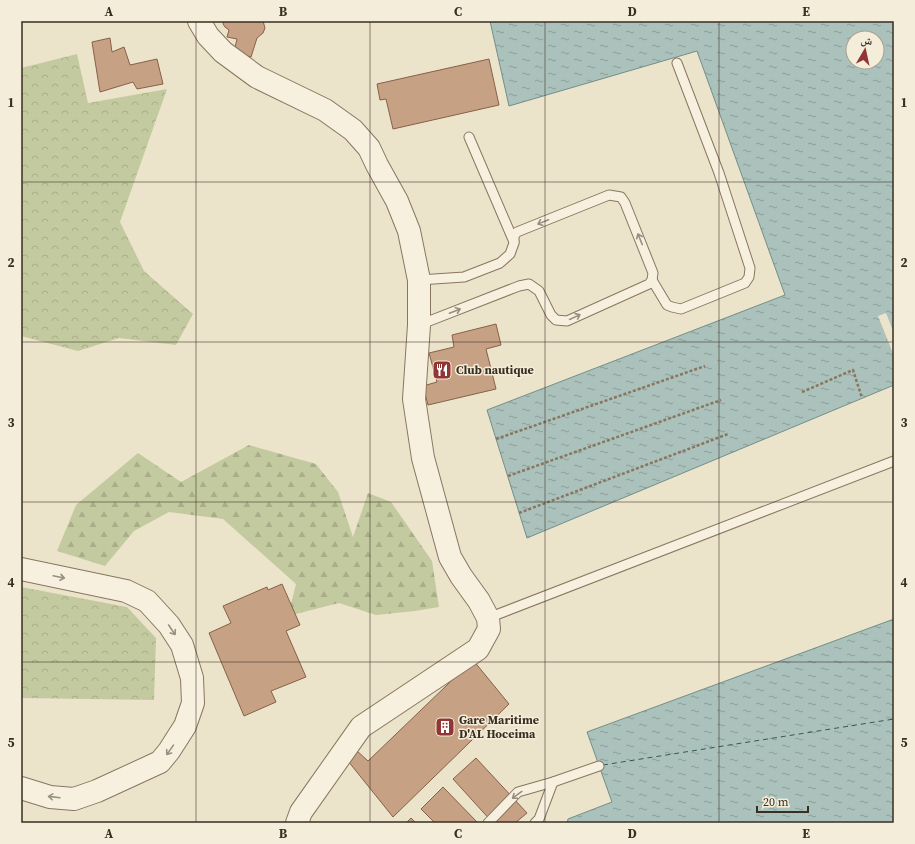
<svg xmlns="http://www.w3.org/2000/svg" width="915" height="844" viewBox="0 0 915 844" font-family="'Source Serif 4','Noto Naskh Arabic',serif">
<style>
.forest{fill:url(#forest-firs)}
.park{fill:url(#park-crowns)}
.water{fill:url(#water-ripples);stroke:#728f88;fill-rule:evenodd}
.pier{fill:#ece3cb}
.lines{fill:none;stroke-linecap:round;stroke-linejoin:round}
.ferry{stroke:#335856;stroke-width:1;stroke-dasharray:5 4;stroke-linecap:butt}
.building{fill:#c7a184;stroke:#856148}
.service-casing{stroke:#887660;stroke-width:11}
.tertiary-casing{stroke:#887660;stroke-width:24}
.path{stroke:#887660;stroke-width:2.5;stroke-dasharray:3 2;stroke-linecap:butt}
.service{stroke:#f7f0de;stroke-width:9}
.tertiary{stroke:#f7f0de;stroke-width:22}
.oneway{stroke:#988f80}
.grid{fill:none;stroke:#392e22;stroke-width:1;stroke-opacity:0.55}
.labels{text-anchor:middle;stroke-width:3;stroke-linejoin:round;paint-order:stroke}
.poi-label{font-size:12px;font-weight:bold;fill:#392e22;stroke:#f4edda;text-anchor:start}
.neatline{fill:none;stroke:#392e22;stroke-width:1.5}
.grid-label{font-size:13px;text-anchor:middle;font-weight:bold;fill:#392e22}
</style>
<defs>
<pattern id="forest-firs" width="22" height="20" patternUnits="userSpaceOnUse"><rect width="22" height="20" fill="#c4ca9f"/><path d="M5 1l3.5 6h-7zM16 11l3.5 6h-7z" fill="#a9ae89"/></pattern>
<pattern id="park-crowns" width="20" height="18" patternUnits="userSpaceOnUse"><rect width="20" height="18" fill="#c4ca9f"/><path d="M2 6a3 3 0 1 1 6 0M12 15a3 3 0 1 1 6 0" fill="none" stroke="#a9ae89"/></pattern>
<pattern id="water-ripples" width="26" height="14" patternUnits="userSpaceOnUse"><rect width="26" height="14" fill="#abc1bb"/><path d="M2 4q2-2 4 0t4 0M15 11q2-2 4 0t4 0" fill="none" stroke="#8c9d98"/></pattern>
</defs>
<rect width="100%" height="100%" fill="#ece3cb"/>
<polygon class="forest" points="249,445 316,464 338,492 353,537 368,493 391,502 432,561 439,607 415,611 376,615 339,603 288,616 296,584 223,519 169,512 134,531 105,566 57,551 76,505 138,453 181,482"/>
<g class="park">
<polygon points="77,54 88,103 167,89 120,222 144,271 193,314 176,345 119,338 78,351 21,336 21,68"/>
<polygon points="21,587 127,607 156,638 154,700 21,698"/>
</g>
<g class="water">
<path d="M490,21H894V385L527,538L487,410L785,295L697,51L509,106ZM853,38H877V62H853Z"/>
<polygon points="894,619 894,823 567,823 568,819 612,802 587,732"/>
</g>
<polygon class="pier" points="886,313 894,333 894,356 878,316"/>
<g class="lines">
<polyline class="ferry" points="603,765 894,719"/>
</g>
<g class="building">
<polygon points="224,21 263,21 265,28 263,33 257,38 251,57 234,52 237,39 227,37 229,30 225,27 223,24"/>
<polygon points="110,38 112,52 124,47 130,65 157,59 163,84 137,89 133,82 100,92 92,42"/>
<polygon points="489,59 499,105 393,129 386,99 380,100 377,84"/>
<polygon points="496,324 501,345 486,349 496,389 428,405 423,386 437,382 429,353 454,347 452,335"/>
<polygon points="282,584 300,625 286,631 306,677 271,691 276,702 244,716 209,633 231,623 223,606 267,587 268,590"/>
<polygon points="473,660 509,704 393,817 348,761 356,750 368,761"/>
<polygon points="476,758 527,813 515,823 493,823 453,779"/>
<polygon points="443,787 478,823 435,823 421,809"/>
<polygon points="411,818 416,823 406,823"/>
</g>
<g class="lines">
<defs>
<g id="service">
<polyline points="469,137 514,242"/>
<polyline points="652,280 667,305 672,307 681,309 745,283 749,277 750,268 719,173 677,63"/>
<polyline points="419,325 519,286 529,284 539,291 551,315 556,320 567,321 649,284 652,280 653,273 625,203 621,197 609,195 517,232 514,236 514,243 510,254 500,263 464,277 419,280"/>
<polyline points="488,618 894,461"/>
<polyline points="488,823 518,792 553,782 599,766"/>
<polyline points="535,823 539,819 553,782"/>
</g>
<g id="tertiary">
<polyline points="199,21 208,36 223,52 257,77 325,110 353,130 369,148 377,165 397,201 409,231 419,280 419,325 414,399 423,458 450,557 461,576 479,601 488,618 489,629 478,649 361,727 301,812 297,823"/>
<polyline points="21,569 126,591 147,601 169,625 182,645 192,678 193,703 185,726 169,751 160,762 97,791 74,799 50,797 21,788"/>
</g>
</defs>
<use href="#service" class="service-casing"/>
<use href="#tertiary" class="tertiary-casing"/>
<g class="path">
<polyline points="802,392 853,370 862,398"/>
<polyline points="496,439 705,366"/>
<polyline points="508,476 721,400"/>
<polyline points="519,513 728,434"/>
</g>
<use href="#service" class="service"/>
<use href="#tertiary" class="tertiary"/>
</g>
<defs><path id="oneway-shaft" d="M-6 0H5M1.5-3L5.5 0L1.5 3" fill="none" stroke-width="1.6" stroke-linecap="round" stroke-linejoin="round"/></defs>
<g class="oneway">
<use href="#oneway-shaft" transform="translate(543 222) rotate(158)"/>
<use href="#oneway-shaft" transform="translate(640 239) rotate(-112)"/>
<use href="#oneway-shaft" transform="translate(455 311) rotate(-21)"/>
<use href="#oneway-shaft" transform="translate(575 317) rotate(-25)"/>
<use href="#oneway-shaft" transform="translate(59 577) rotate(12)"/>
<use href="#oneway-shaft" transform="translate(172 630) rotate(56)"/>
<use href="#oneway-shaft" transform="translate(170 750) rotate(125)"/>
<use href="#oneway-shaft" transform="translate(517 795) rotate(144)"/>
<use href="#oneway-shaft" transform="translate(54 797) rotate(-173)"/>
</g>
<path class="grid" d="M196,21V823M370,21V823M545,21V823M719,21V823M21,182H894M21,342H894M21,502H894M21,662H894"/>
<defs>
<symbol id="restaurant-square" viewBox="-11 -11 22 22"><rect x="-9" y="-9" width="18" height="18" rx="4" fill="#923535" stroke="#f4edda"/><path d="M-5-6h1v4h1v-4h1v4h1v-4h1v5L-1.5 .5V6h-2V.5L-5-1ZM5-6V6H3V1.5H1.5Q1.5-4 5-6Z" fill="#fff"/></symbol>
<symbol id="building-square" viewBox="-11 -11 22 22"><rect x="-9" y="-9" width="18" height="18" rx="4" fill="#923535" stroke="#f4edda"/><path d="M-4-6H4V6H1V3H-1V6H-4ZM-2.5-4.3h1.7v1.8h-1.7ZM.8-4.3h1.7v1.8H.8ZM-2.5-1h1.7V.8h-1.7ZM.8-1h1.7V.8H.8Z" fill="#fff"/></symbol>
</defs>
<g fill-rule="evenodd">
<use href="#restaurant-square" x="431" y="359" width="22" height="22"/>
<use href="#building-square" x="434" y="716" width="22" height="22"/>
</g>
<g class="labels">
<g class="poi-label">
<text x="456" y="374">Club nautique</text>
<text x="459" y="724">Gare Maritime<tspan x="459" dy="14">D'AL Hoceima</tspan></text>
</g>
</g>
<rect width="915" height="844" fill="none" stroke="#f4edda" stroke-width="44"/>
<g transform="translate(865 50) rotate(9)"><circle r="19" fill="#f4edda" stroke="#a9a190"/>
<path d="M0-3L7 15L0 10L-7 15Z" fill="#923535"/>
<text y="-6" font-size="11" font-weight="bold" text-anchor="middle" fill="#392e22">ش</text>
</g>
<path d="M757 806v6h51v-6" fill="none" stroke="#392e22" stroke-width="2"/>
<text x="763" y="806" font-size="12" fill="#392e22" stroke="#f4edda" stroke-width="3" paint-order="stroke">20 m</text>
<rect x="22" y="22" width="871" height="800" class="neatline"/>
<g class="grid-label">
<text x="109" y="16">A</text>
<text x="283" y="16">B</text>
<text x="458" y="16">C</text>
<text x="632" y="16">D</text>
<text x="806" y="16">E</text>
<text x="11" y="107">1</text>
<text x="904" y="107">1</text>
<text x="11" y="267">2</text>
<text x="904" y="267">2</text>
<text x="11" y="427">3</text>
<text x="904" y="427">3</text>
<text x="11" y="587">4</text>
<text x="904" y="587">4</text>
<text x="11" y="747">5</text>
<text x="904" y="747">5</text>
<text x="109" y="838">A</text>
<text x="283" y="838">B</text>
<text x="458" y="838">C</text>
<text x="632" y="838">D</text>
<text x="806" y="838">E</text>
</g>
</svg>
